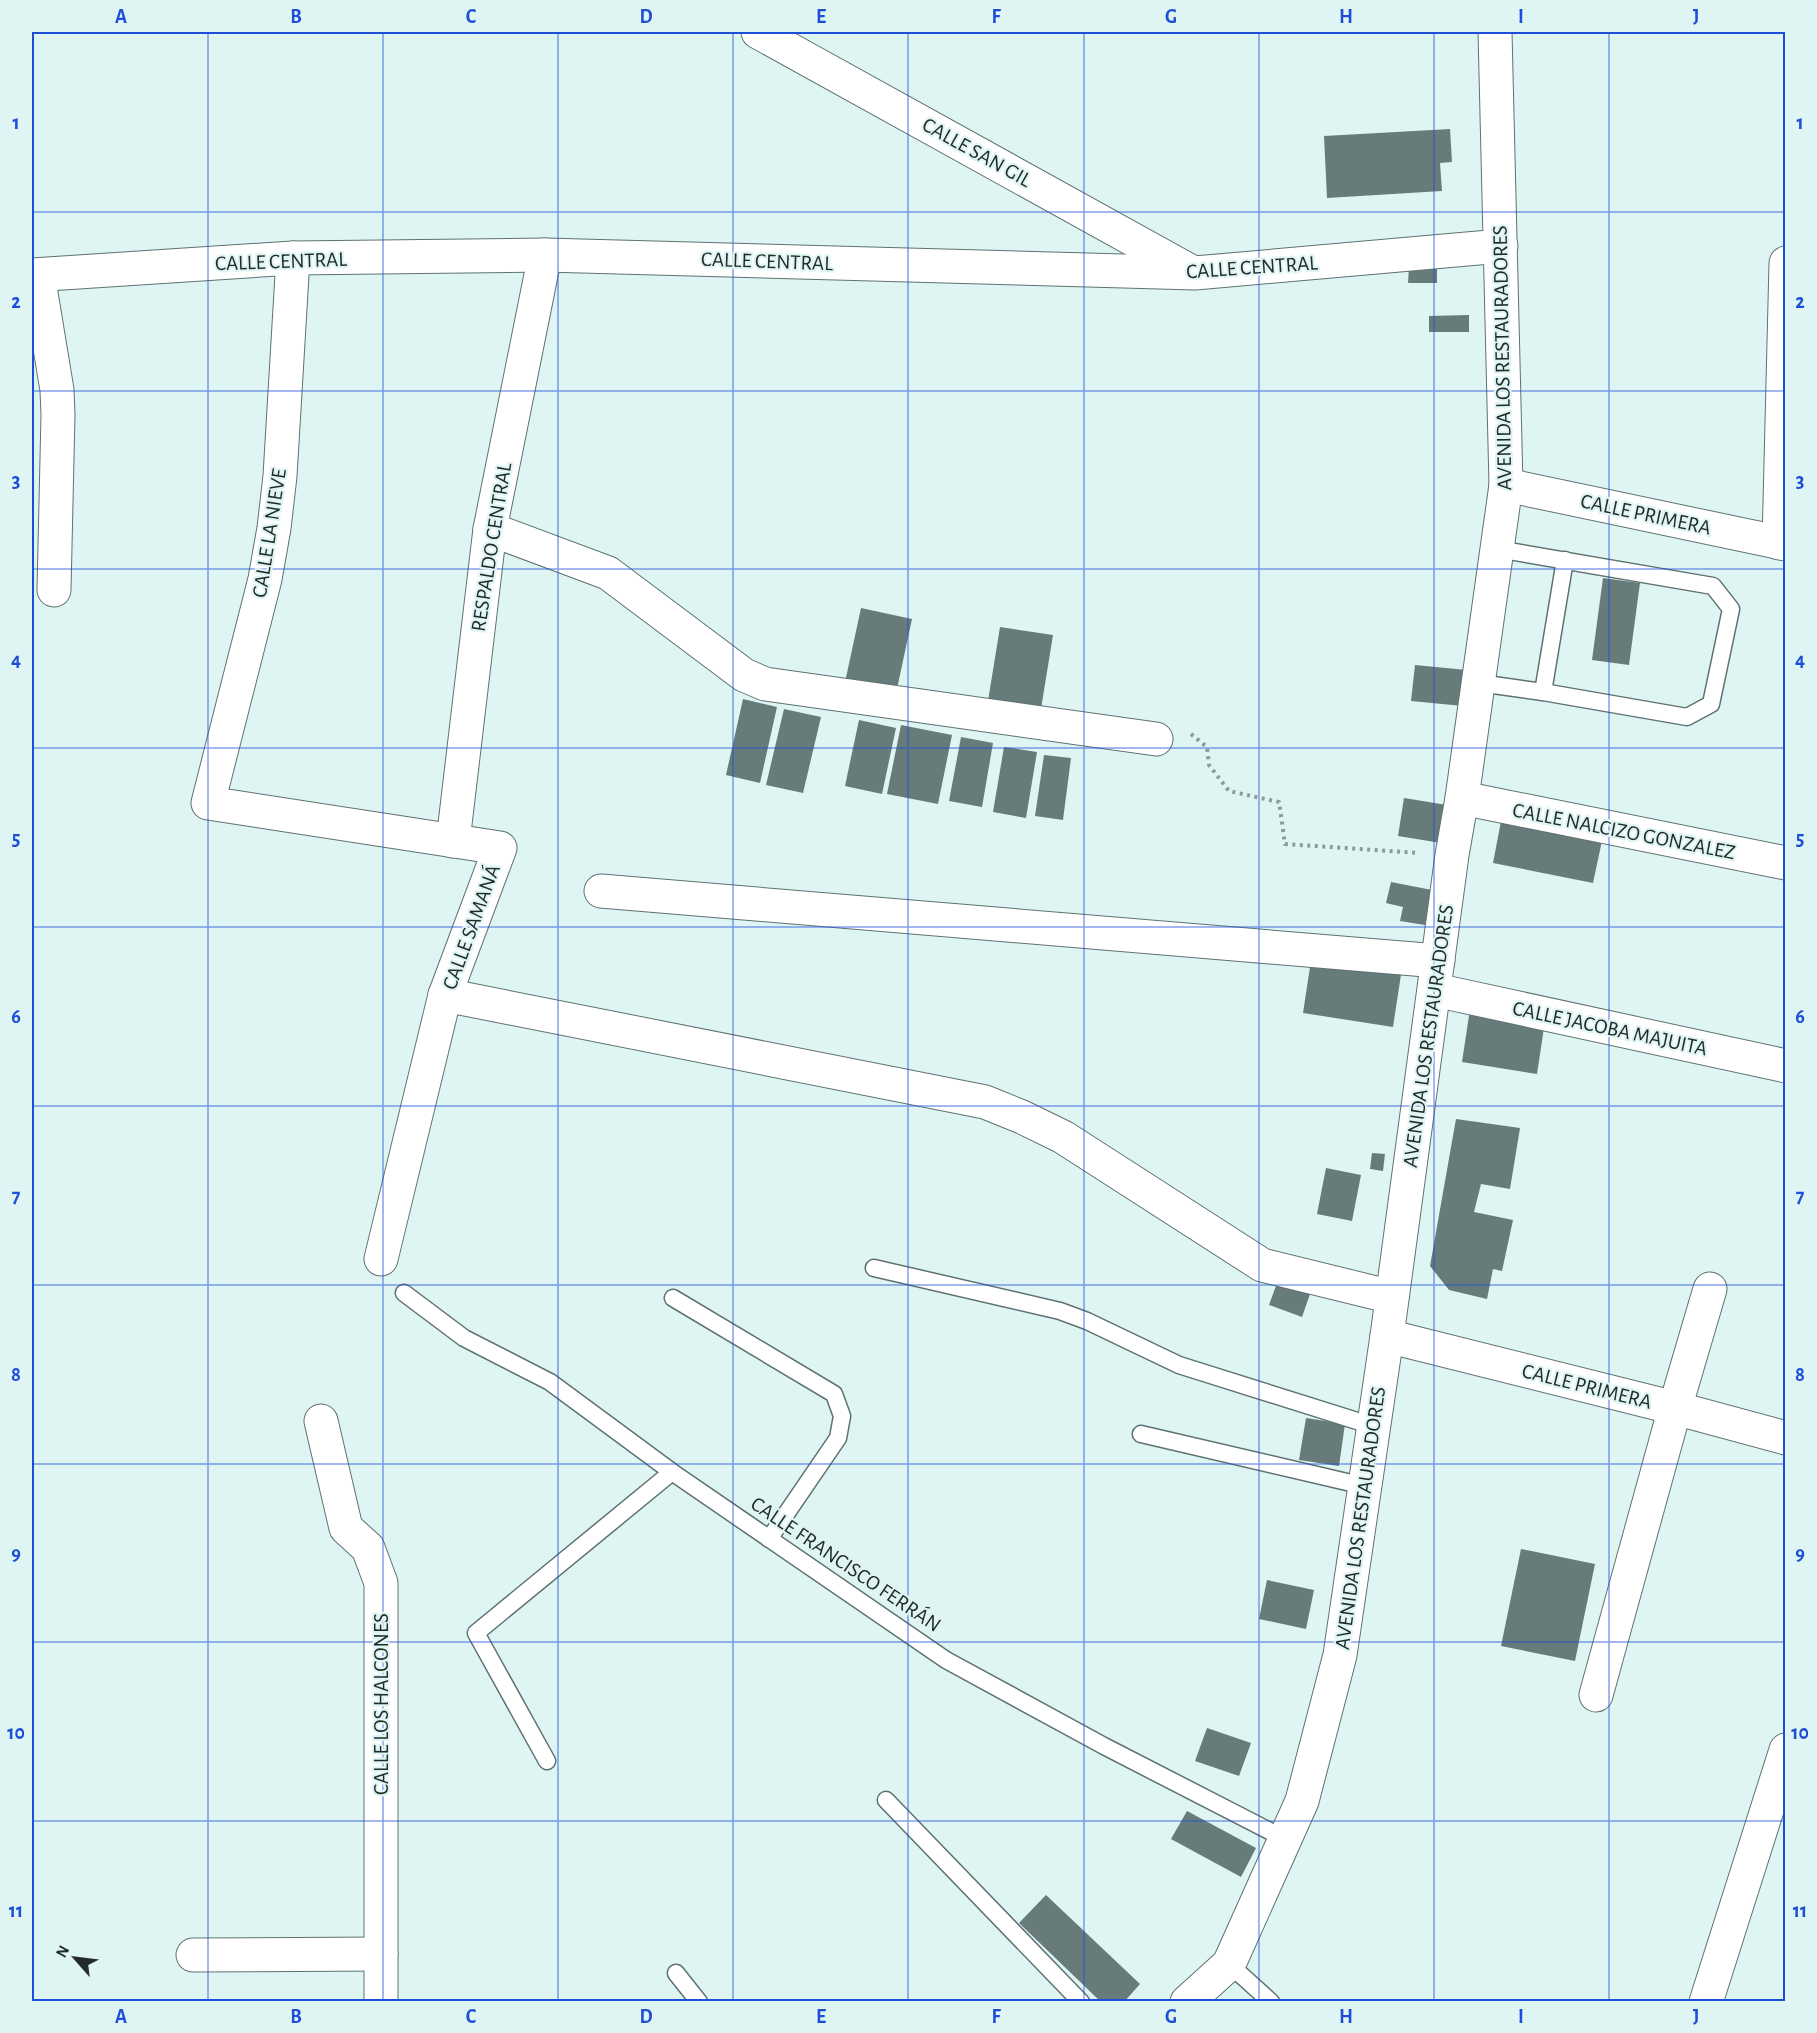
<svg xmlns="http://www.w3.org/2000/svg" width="1817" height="2033" viewBox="0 0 1817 2033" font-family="'Alegreya Sans',sans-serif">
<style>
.building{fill:#677b7a}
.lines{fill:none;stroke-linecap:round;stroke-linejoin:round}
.service-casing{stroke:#5e7271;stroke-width:19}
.minor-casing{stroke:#5e7271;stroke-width:35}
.tertiary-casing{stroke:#5e7271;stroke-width:35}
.path{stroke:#8b9b9a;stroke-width:4;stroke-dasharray:3 4.5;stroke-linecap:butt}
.service{stroke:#fff;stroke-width:16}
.minor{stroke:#fff;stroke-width:33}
.tertiary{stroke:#fff;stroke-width:33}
.grid{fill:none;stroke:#1d4ed8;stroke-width:1.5;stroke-opacity:0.55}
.labels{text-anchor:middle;stroke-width:4.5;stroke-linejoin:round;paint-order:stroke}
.street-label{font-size:21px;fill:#222b2a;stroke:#dff5f4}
.neatline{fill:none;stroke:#1d4ed8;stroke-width:2}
.grid-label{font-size:20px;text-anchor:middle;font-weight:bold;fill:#1d4ed8}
</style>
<rect width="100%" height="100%" fill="#dff5f4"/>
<g class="building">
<polygon points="1450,129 1452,162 1440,163 1442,191 1327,198 1324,136"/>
<polygon points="1409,266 1437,267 1437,283 1408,283"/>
<polygon points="1469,315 1469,332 1429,332 1429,316"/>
<polygon points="1603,578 1640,583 1629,665 1592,660"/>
<polygon points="861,608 912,619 895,698 844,687"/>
<polygon points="1000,627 1053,635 1040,715 987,707"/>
<polygon points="1415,665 1467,670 1463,706 1411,701"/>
<polygon points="743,699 777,707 760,783 726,775"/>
<polygon points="784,709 821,717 803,793 766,785"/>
<polygon points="859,720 896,728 882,794 845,786"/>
<polygon points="901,725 952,735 938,804 887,794"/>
<polygon points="961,737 993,743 982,807 949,801"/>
<polygon points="1004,747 1037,752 1026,818 993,812"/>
<polygon points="1044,755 1071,758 1063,820 1035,816"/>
<polygon points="1404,798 1447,805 1441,843 1398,836"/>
<polygon points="1502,816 1603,836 1593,883 1493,863"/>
<polygon points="1391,882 1432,890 1425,925 1400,921 1403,907 1386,903"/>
<polygon points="1312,954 1402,968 1393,1027 1303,1013"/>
<polygon points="1470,1009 1545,1021 1537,1074 1462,1062"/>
<polygon points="1456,1119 1520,1128 1510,1189 1481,1184 1474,1212 1513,1220 1502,1271 1493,1269 1487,1299 1449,1290 1430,1266"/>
<polygon points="1372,1153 1385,1154 1383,1171 1370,1169"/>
<polygon points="1326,1168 1361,1175 1352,1221 1317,1214"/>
<polygon points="1277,1283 1310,1294 1302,1317 1269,1305"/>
<polygon points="1306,1418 1345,1424 1339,1466 1299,1460"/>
<polygon points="1521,1549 1595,1564 1575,1661 1501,1646"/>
<polygon points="1267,1580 1314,1590 1306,1629 1259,1619"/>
<polygon points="1207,1728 1251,1743 1239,1776 1195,1761"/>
<polygon points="1187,1811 1256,1848 1241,1877 1171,1839"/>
<polygon points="1046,1895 1140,1984 1124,2002 1101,2002 1019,1923"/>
</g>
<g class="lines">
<defs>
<g id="service">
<polyline points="1479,683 1543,692 1687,717 1711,704 1731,609 1713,586 1497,549"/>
<polyline points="1543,692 1565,560"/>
<polyline points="874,1268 1060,1311 1087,1321 1179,1365 1373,1426"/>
<polyline points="404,1293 464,1338 550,1382 672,1472 946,1660 1104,1746 1285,1839"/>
<polyline points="673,1298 834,1394 842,1416 838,1438 769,1539"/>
<polyline points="1141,1434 1364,1486"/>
<polyline points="547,1761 476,1633 672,1472"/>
<polyline points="886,1800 1081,2002"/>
<polyline points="1229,1964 1271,2002"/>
<polyline points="676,1973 699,2002"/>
</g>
<g id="minor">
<polyline points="758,32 1190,271"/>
<polyline points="293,258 280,476 274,528 265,579 208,803 500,848 445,995 381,1259"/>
<polyline points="32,275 293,258 545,255 1195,273 1501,246"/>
<polyline points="38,275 57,390 58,415 54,590"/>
<polyline points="1506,485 1786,544"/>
<polyline points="490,529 608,573 744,675 765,684 1156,739"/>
<polyline points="1779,543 1786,263"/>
<polyline points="1462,798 1786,863"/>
<polyline points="453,841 490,529 545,255"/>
<polyline points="601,891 1438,961"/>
<polyline points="1435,990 1786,1066"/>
<polyline points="445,995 985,1102 1022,1117 1063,1137 1262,1265 1392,1297"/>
<polyline points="1387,1336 1675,1408 1786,1438"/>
<polyline points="321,1421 346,1528 368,1548 381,1583 381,2002"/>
<polyline points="1596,1695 1675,1408 1710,1289"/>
<polyline points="193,1955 381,1954"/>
<polyline points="1706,2002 1786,1750"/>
</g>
<polyline id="tertiary" points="1187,2002 1229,1964 1285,1839 1302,1801 1340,1655 1387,1336 1452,855 1462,798 1506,485 1495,32"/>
</defs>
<use href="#service" class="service-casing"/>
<use href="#minor" class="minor-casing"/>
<use href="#tertiary" class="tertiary-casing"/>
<polyline class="path" points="1191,734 1207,747 1209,765 1229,791 1279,802 1285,844 1418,853"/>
<use href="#service" class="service"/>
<use href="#minor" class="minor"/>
<use href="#tertiary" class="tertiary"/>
</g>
<path class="grid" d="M208,32V2002M383,32V2002M558,32V2002M733,32V2002M908,32V2002M1084,32V2002M1259,32V2002M1434,32V2002M1609,32V2002M32,212H1786M32,391H1786M32,569H1786M32,748H1786M32,927H1786M32,1106H1786M32,1285H1786M32,1464H1786M32,1642H1786M32,1821H1786"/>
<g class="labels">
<g class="street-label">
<text transform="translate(977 152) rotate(29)" y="7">CALLE SAN GIL</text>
<text transform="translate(281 261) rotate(-2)" y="7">CALLE CENTRAL</text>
<text transform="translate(767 261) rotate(2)" y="7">CALLE CENTRAL</text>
<text transform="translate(1252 267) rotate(-4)" y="7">CALLE CENTRAL</text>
<text transform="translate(1502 358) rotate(-91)" y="7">AVENIDA LOS RESTAURADORES</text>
<text transform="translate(1646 514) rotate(12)" y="7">CALLE PRIMERA</text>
<text transform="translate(269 533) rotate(-81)" y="7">CALLE LA NIEVE</text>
<text transform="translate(491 547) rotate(-81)" y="7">RESPALDO CENTRAL</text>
<text transform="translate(1624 831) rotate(11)" y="7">CALLE NALCIZO GONZALEZ</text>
<text transform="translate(471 927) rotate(-70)" y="7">CALLE SAMANÁ</text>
<text transform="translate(1610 1028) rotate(12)" y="7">CALLE JACOBA MAJUITA</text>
<text transform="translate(1428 1036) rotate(-82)" y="7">AVENIDA LOS RESTAURADORES</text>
<text transform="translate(1587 1386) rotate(14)" y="7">CALLE PRIMERA</text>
<text transform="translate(1360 1518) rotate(-82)" y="7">AVENIDA LOS RESTAURADORES</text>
<text transform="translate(846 1564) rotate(34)" y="7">CALLE FRANCISCO FERRÁN</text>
<text transform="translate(381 1704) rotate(-90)" y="7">CALLE LOS HALCONES</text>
</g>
</g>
<rect width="1817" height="2033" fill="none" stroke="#dff5f4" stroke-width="66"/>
<g transform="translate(75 1958) rotate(298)" stroke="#dff5f4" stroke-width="4.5" paint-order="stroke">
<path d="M0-4.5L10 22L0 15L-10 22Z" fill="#222b2a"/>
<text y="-9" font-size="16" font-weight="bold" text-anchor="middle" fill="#222b2a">N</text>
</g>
<rect x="33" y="33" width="1751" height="1967" class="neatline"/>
<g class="grid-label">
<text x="121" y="23">A</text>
<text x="296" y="23">B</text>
<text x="471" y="23">C</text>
<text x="646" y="23">D</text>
<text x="821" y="23">E</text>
<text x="996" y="23">F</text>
<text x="1171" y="23">G</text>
<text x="1346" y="23">H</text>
<text x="1521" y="23">I</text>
<text x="1696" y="23">J</text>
<text x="16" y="129">1</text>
<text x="1800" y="129">1</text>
<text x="16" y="308">2</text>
<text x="1800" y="308">2</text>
<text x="16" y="487">3</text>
<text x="1800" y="487">3</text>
<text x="16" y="666">4</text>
<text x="1800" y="666">4</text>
<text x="16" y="845">5</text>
<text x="1800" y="845">5</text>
<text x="16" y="1023">6</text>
<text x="1800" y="1023">6</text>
<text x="16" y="1202">7</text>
<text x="1800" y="1202">7</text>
<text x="16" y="1381">8</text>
<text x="1800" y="1381">8</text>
<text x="16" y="1560">9</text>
<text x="1800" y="1560">9</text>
<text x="16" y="1739">10</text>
<text x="1800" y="1739">10</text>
<text x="16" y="1917">11</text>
<text x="1800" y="1917">11</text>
<text x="121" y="2023">A</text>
<text x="296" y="2023">B</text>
<text x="471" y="2023">C</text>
<text x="646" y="2023">D</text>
<text x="821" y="2023">E</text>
<text x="996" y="2023">F</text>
<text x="1171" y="2023">G</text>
<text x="1346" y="2023">H</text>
<text x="1521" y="2023">I</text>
<text x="1696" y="2023">J</text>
</g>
</svg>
